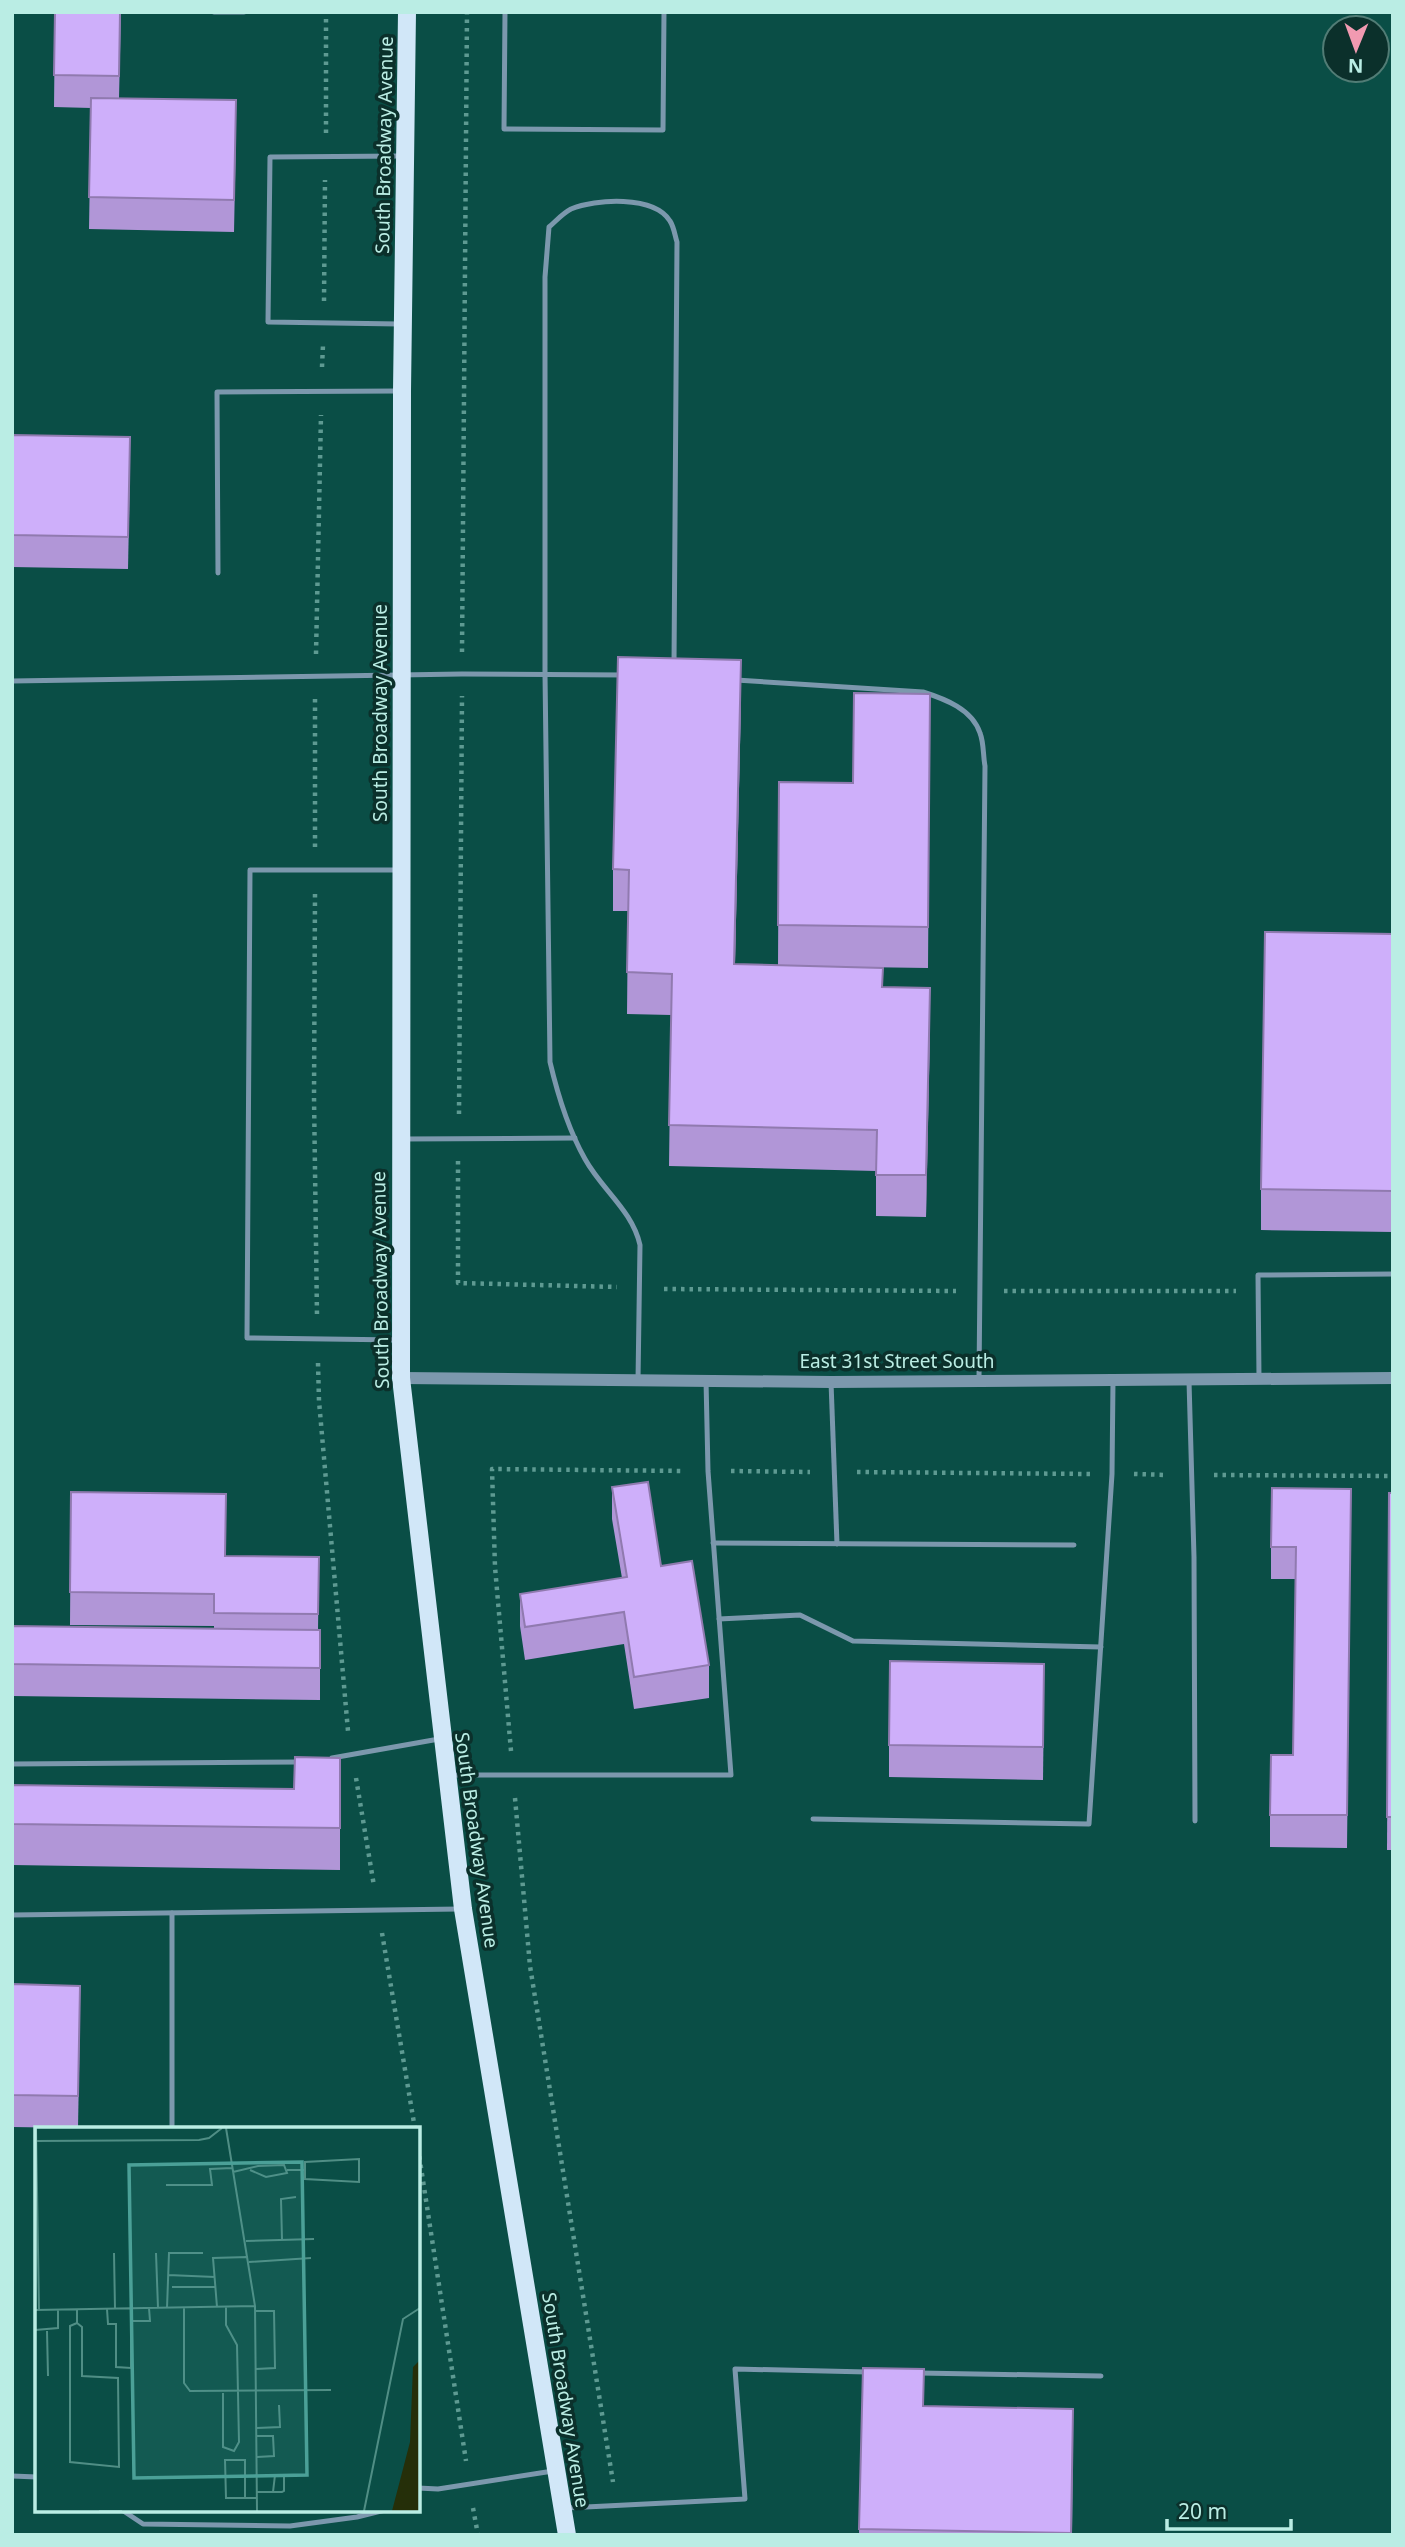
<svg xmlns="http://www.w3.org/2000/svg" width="1405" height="2547" viewBox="0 0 1405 2547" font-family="'Noto Sans',sans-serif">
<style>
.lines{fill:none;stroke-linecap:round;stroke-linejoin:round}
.path{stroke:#5e9a92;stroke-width:4.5;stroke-dasharray:3.5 5;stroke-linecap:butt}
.service{stroke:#7c98ad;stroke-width:5}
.tertiary{stroke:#7c98ad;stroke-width:12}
.primary{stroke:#d1e7f8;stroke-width:18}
.wall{fill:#b196d7}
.shaded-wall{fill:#907aaf}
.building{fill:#ceaffa;stroke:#907aaf;stroke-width:2}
.labels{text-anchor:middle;stroke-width:7;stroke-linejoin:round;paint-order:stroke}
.street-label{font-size:19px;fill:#baede4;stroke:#0b302b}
.inset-road{fill:none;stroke:#508e85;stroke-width:2}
.view{fill:#4ba097;fill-opacity:0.15;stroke:#4ba097;stroke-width:3.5}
.inset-edge{fill:none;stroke:#baede4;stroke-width:3.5}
</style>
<rect width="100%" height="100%" fill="#0a4e46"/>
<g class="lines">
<g class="path">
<polyline points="326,133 326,12"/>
<polyline points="324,301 325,180"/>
<polyline points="322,367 323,345"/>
<polyline points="462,652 467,12"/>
<polyline points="316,654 321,415"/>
<polyline points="315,847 315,698"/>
<polyline points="315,894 314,1097 317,1316"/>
<polyline points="459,1114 462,696"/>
<polyline points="458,1161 458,1283 617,1287"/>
<polyline points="664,1289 956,1291"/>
<polyline points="1004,1291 1236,1291"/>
<polyline points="318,1363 319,1401 348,1731"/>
<polyline points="731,1471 810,1472"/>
<polyline points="857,1472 1090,1474"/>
<polyline points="1134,1474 1167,1475"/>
<polyline points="1214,1475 1393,1476"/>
<polyline points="511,1751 495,1567 492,1469 684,1471"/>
<polyline points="356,1778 374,1886"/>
<polyline points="515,1798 530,1966 613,2482"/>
<polyline points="382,1933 415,2129"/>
<polyline points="418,2148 466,2461"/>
<polyline points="473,2508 478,2535"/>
</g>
<g class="service">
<polyline points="214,12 244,12"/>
<polyline points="505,12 504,129 663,130 664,12"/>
<polyline points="399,324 268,322 270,157 401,156"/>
<polyline points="218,573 217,392 398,391"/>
<path d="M736,680L923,692C945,699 972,709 980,733C984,743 983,756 985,766L979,1379"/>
<polyline points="12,681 462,674 625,675"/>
<polyline points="398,870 250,870 247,1338 398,1340"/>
<polyline points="403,1139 575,1138"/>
<polyline points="1259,1378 1258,1275 1393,1274"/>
<path d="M638,1381L640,1245C632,1210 602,1190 585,1159C568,1129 558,1096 550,1062L545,674V277L549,227C556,221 563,213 571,209C595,199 654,195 670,221C674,227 675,236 677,242L674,664"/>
<polyline points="1189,1381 1194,1557 1195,1821"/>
<polyline points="831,1382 837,1544"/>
<polyline points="713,1543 1074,1545"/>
<polyline points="719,1619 800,1615 853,1641 1101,1647"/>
<polyline points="332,1758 439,1739"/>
<polyline points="12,1764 301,1762"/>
<polyline points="450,1775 731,1775 708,1471 706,1380"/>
<polyline points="813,1819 1089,1824 1112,1474 1113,1381"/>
<polyline points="12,1915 460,1909"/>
<polyline points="172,2129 172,1913"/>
<polyline points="919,2373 1101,2376"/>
<polyline points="12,2476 37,2477"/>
<polyline points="418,2488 438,2489 553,2471"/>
<polyline points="566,2508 745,2499 735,2369 867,2372"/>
<polyline points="122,2510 143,2524 290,2526 357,2517 385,2510"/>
</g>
<polyline class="tertiary" points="401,1378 831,1382 1393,1378"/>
<polyline class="primary" points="407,12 402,391 401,1378 463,1909 567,2535"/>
</g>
<g class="wall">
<polygon points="55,12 121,12 119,98 236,133 234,232 89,229 91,108 54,107"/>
<polygon points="12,435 130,469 128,569 12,567"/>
<polygon points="930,694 928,968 859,967 930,1029 926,1217 876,1216 876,1171 669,1166 671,1015 627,1014 628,911 613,911 613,869 741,701 735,965 778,965 779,782 853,783"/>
<polygon points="1393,934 1393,1232 1261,1230 1261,1189"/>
<polygon points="612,1487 661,1566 709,1665 709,1698 634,1709 624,1644 525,1660 520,1626 520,1594 622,1578 612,1519"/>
<polygon points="1351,1489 1347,1848 1270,1847 1270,1815 1293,1755 1296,1579 1271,1579 1271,1547"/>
<polygon points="71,1492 226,1556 319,1557 318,1630 320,1630 320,1700 12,1696 12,1626 214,1629 214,1626 70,1625"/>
<polygon points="1389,1493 1393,1493 1393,1850 1387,1850"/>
<polygon points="1044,1696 1043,1780 889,1777 889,1745"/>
<polygon points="340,1758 340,1870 12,1865 12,1785 294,1789"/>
<polygon points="12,1984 80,2018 78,2128 12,2127"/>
<polygon points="863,2368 924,2406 1073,2450 1072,2535 859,2535"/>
</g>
<g class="shaded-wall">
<polygon points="741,660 741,701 734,1006 734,964"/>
<polygon points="930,988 930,1029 926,1217 926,1175"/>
<polygon points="1073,2409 1073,2450 1071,2535"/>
</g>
<g class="building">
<polygon points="55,12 120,12 119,76 54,75"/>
<polygon points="91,98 236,100 234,200 89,197"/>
<polygon points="12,435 130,437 128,537 12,535"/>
<polygon points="618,657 741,660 734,964 883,968 882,987 930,988 926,1175 876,1175 877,1130 669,1125 672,974 627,972 629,870 613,869"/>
<polygon points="854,693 930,694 928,927 778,925 779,782 853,783"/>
<polygon points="1265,932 1393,934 1393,1191 1261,1189"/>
<polygon points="648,1482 661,1566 692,1561 709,1665 634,1677 624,1612 525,1627 520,1594 627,1577 612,1487"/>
<polygon points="1272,1488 1351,1489 1347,1815 1270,1815 1271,1755 1293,1755 1296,1547 1271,1547"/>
<polygon points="71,1492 226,1494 225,1556 319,1557 318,1614 214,1613 214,1594 70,1592"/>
<polygon points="1389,1493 1393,1493 1393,1817 1387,1817"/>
<polygon points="12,1626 320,1630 320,1668 12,1664"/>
<polygon points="890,1661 1044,1664 1043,1747 889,1745"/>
<polygon points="295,1757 340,1758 340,1828 12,1824 12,1785 294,1789"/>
<polygon points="12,1984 80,1986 78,2096 12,2095"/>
<polygon points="863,2368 924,2369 923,2406 1073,2409 1071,2533 859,2529"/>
</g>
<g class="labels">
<g class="street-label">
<text transform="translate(384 145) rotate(-89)" y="7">South Broadway Avenue</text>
<text transform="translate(380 713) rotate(-90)" y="7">South Broadway Avenue</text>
<text transform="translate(380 1280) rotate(-91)" y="7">South Broadway Avenue</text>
<text x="897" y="1368">East 31st Street South</text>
<text transform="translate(477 1840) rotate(82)" y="7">South Broadway Avenue</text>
<text transform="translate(566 2400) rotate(81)" y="7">South Broadway Avenue</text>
</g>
</g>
<g transform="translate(35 2127)">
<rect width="385" height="385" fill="#0a4e46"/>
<path d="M385,233V384H357L375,315L378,240Z" fill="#252f09"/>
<path class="inset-road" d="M1,1L4,183M191,1L220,179L222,384M1,14L164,13L174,11L187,1M252,43H270V35L324,32V55L270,52V43M198,45L223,39L249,38L252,46L231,50L215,43M131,58H177L175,42L197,41M247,113L246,72L261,70M211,114L279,112M79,126L80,182M121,126L123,181M214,135L276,131M133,148L180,150M137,160H181M149,180V256L155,264L296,263M182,180L178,131L213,130M96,181V194H115L114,181M132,181L134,126H168M42,182V196L35,199V335L84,340L83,251L47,249V200L42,196M72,182L73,197H81V240L96,241V194M0,183L220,179M220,184H239L240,241L221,242M0,203L23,201V183M12,204L13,249M188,266V320L199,324L204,315L202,218L191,198V179M222,301L245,300L244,278M222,309H238L239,329L222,330M222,365H247L249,364V348H240L238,365M210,371H191L190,333H210V371H222M64,384H87M329,384L368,192L385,181"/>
<path class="view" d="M267,35L272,348L99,351L94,38Z"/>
<rect width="385" height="385" class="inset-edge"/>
</g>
<rect width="1405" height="2547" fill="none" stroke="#baede4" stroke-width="28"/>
<g transform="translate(1356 49) rotate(181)"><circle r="33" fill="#0b302b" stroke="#517c75" stroke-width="2"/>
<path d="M0-5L12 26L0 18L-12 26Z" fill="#f19ab1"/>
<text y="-10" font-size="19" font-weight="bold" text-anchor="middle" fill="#baede4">N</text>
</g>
<path d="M1167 2519v10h124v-10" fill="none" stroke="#baede4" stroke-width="3.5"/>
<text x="1178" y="2519" font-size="21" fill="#baede4" stroke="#0b302b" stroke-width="5" paint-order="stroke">20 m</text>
</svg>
